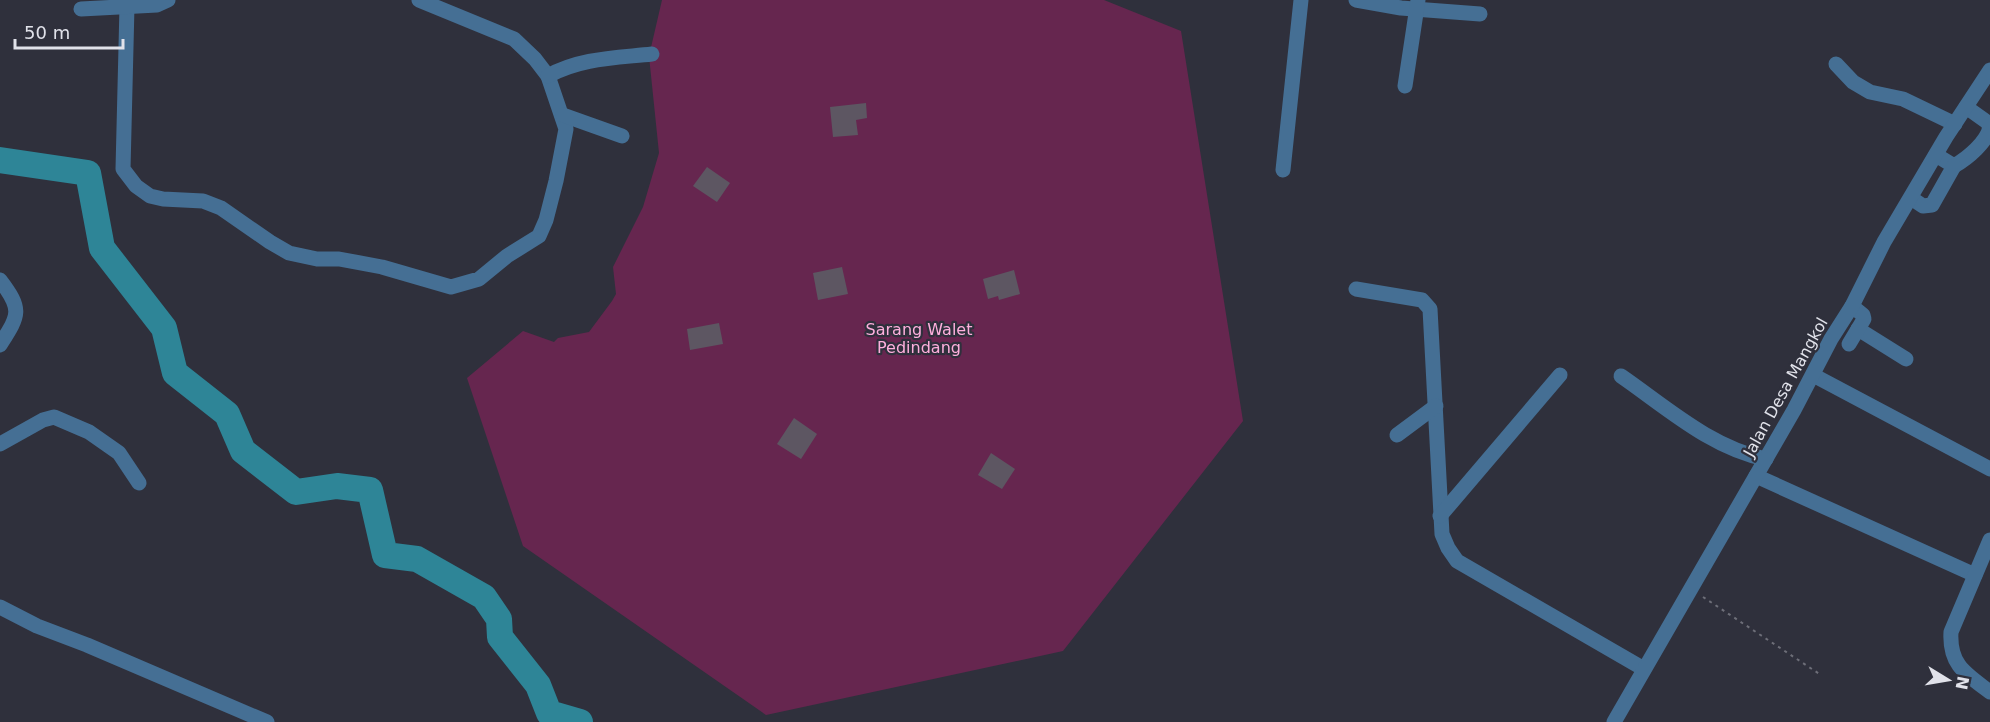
<svg xmlns="http://www.w3.org/2000/svg" width="1990" height="722" viewBox="0 0 1990 722" font-family="'DejaVu Sans',sans-serif">
<style>
.green{fill:#66264f}
.lines{fill:none;stroke-linecap:round;stroke-linejoin:round}
.river{stroke:#2e8597;stroke-width:26}
.building{fill:#5d5662}
.path{stroke:#6d6e78;stroke-width:2;stroke-dasharray:3 4.5;stroke-linecap:butt}
.street{stroke:#456f94;stroke-width:15}
.labels{text-anchor:middle;stroke-width:4.5;stroke-linejoin:round;paint-order:stroke}
.park-label{font-size:16px;fill:#feafdd;stroke:#2f303c}
.street-label{font-size:16px;fill:#e1e2ea;stroke:#2f303c}
</style>
<rect width="100%" height="100%" fill="#2f303c"/>
<polygon class="green" points="662,0 1104,0 1181,31 1243,421 1063,651 766,715 523,546 467,378 523,331 554,342 558,338 589,332 612,301 616,294 613,267 643,207 659,153 649,56"/>
<g class="lines">
<polyline class="river" points="0,160 88,173 102,248 164,328 175,373 227,414 243,451 296,492 337,486 370,490 385,555 417,559 484,597 499,619 500,637 538,685 549,713 580,722"/>
</g>
<g class="building">
<polygon points="866,103 867,118 856,120 858,135 833,137 830,107"/>
<polygon points="707,167 730,183 717,202 693,186"/>
<polygon points="842,267 848,294 818,300 813,273"/>
<polygon points="1014,270 1020,294 999,300 998,296 988,299 983,279"/>
<polygon points="719,323 723,344 690,350 687,329"/>
<polygon points="794,418 817,434 801,459 777,444"/>
<polygon points="991,453 1015,469 1002,489 978,475"/>
</g>
<g class="lines">
<polyline class="path" points="1703,597 1821,675"/>
<g class="street">
<polyline points="1356,0 1401,8 1480,14"/>
<polyline points="127,6 123,169 136,186 150,196 163,199 203,201 221,208 270,242 289,253 317,259 339,259 382,267 451,287 479,279 507,256 539,236 546,220 556,181 566,129 548,76 535,59 514,39 419,0"/>
<polyline points="81,9 157,5 168,0"/>
<polyline points="1836,64 1853,82 1870,92 1903,99 1955,124"/>
<path d="M548,76C580,58 616,58 652,54"/>
<polyline points="1405,86 1418,0"/>
<polyline points="563,115 622,136"/>
<path d="M1936,155L1954,166C1968,158 1987,142 1990,127L1987,122L1966,107"/>
<polyline points="1283,170 1301,0"/>
<polyline points="1911,198 1923,206 1932,205 1954,166"/>
<path d="M0,280C23,310 19,315 0,345"/>
<polyline points="1356,289 1422,300 1430,309 1442,534 1448,548 1457,561 1644,669"/>
<polyline points="1858,329 1906,359"/>
<polyline points="1849,344 1864,319 1863,315 1852,306"/>
<polyline points="1813,375 1990,469"/>
<path d="M1621,376C1666,407 1711,448 1766,459"/>
<polyline points="1397,435 1436,406"/>
<polyline points="0,444 43,420 54,417 89,432 119,453 139,483"/>
<polyline points="1756,476 1975,575"/>
<polyline points="1440,516 1560,375"/>
<path d="M1990,540L1951,632C1949,665 1966,674 1990,692"/>
<polyline points="0,607 37,626 87,645 267,722"/>
<polyline points="1614,722 1794,410 1831,339 1852,306 1884,242 1946,137 1990,70"/>
</g>
</g>
<g class="labels">
<g class="park-label">
<text x="919" y="335">Sarang Walet<tspan x="919" dy="18">Pedindang</tspan></text>
</g>
<g class="street-label">
<text transform="translate(1785 387) rotate(-61)" y="6">Jalan Desa Mangkol</text>
</g>
</g>
<g transform="translate(1948 680) rotate(101)" stroke="#2f303c" stroke-width="4.5" paint-order="stroke">
<path d="M0-4.5L10 22L0 15L-10 22Z" fill="#e1e2ea"/>
<text y="-9" font-size="16" font-weight="bold" text-anchor="middle" fill="#e1e2ea">N</text>
</g>
<path d="M15 39v9h108v-9" fill="none" stroke="#e1e2ea" stroke-width="3"/>
<text x="24" y="39" font-size="18" fill="#e1e2ea" stroke="#2f303c" stroke-width="4.5" paint-order="stroke">50 m</text>
</svg>
